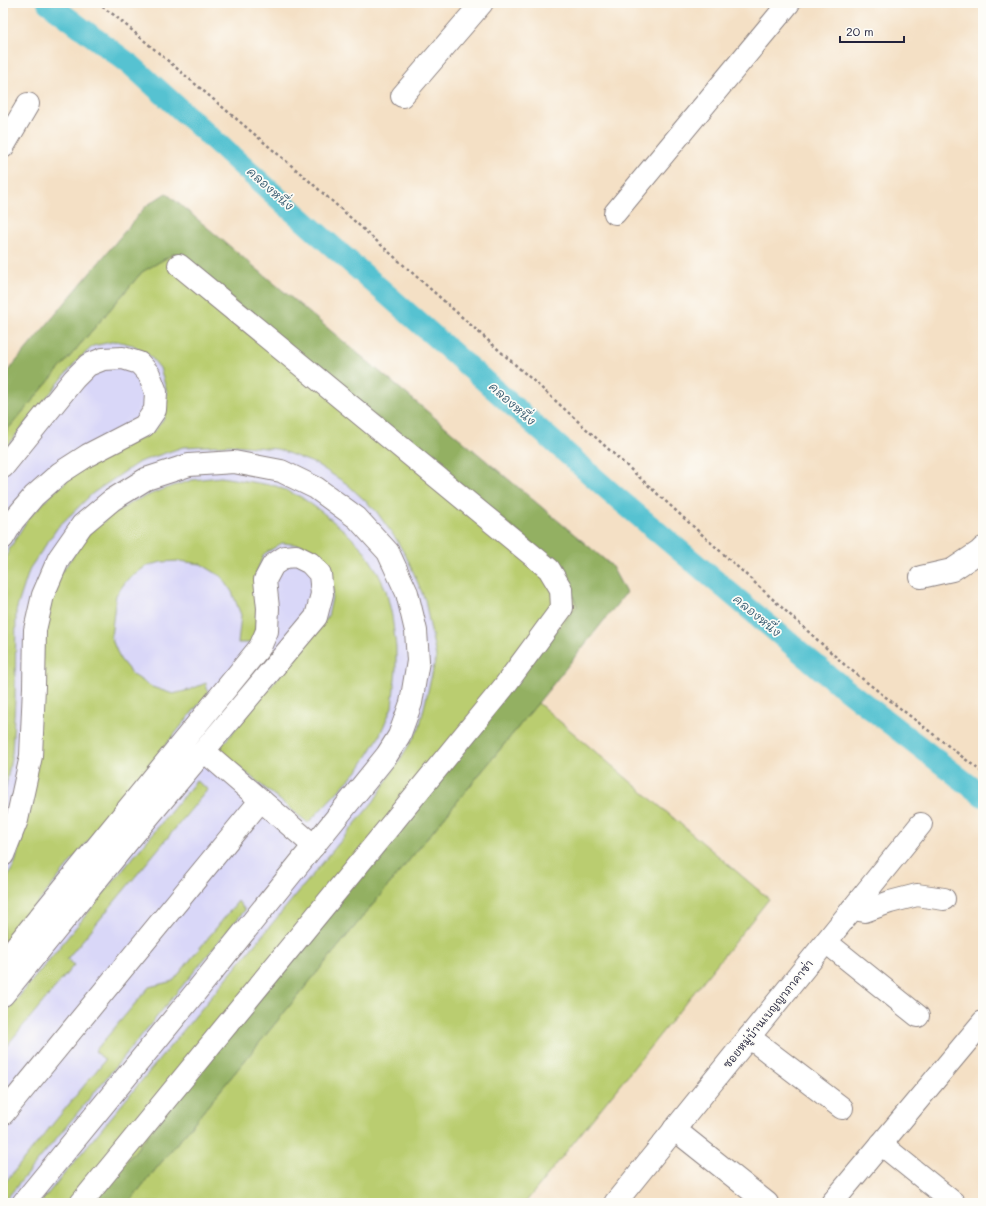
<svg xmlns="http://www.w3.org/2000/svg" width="986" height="1206" viewBox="0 0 986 1206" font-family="Mali,'Playpen Sans Thai',sans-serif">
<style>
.built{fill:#d9d7f8}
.green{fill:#bacd70;stroke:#6e7856}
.forest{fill:#93b062;stroke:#5a694e}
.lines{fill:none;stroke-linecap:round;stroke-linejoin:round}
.canal{stroke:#57c2d1;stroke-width:22}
.minor-casing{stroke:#8b8180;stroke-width:24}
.path{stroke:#8b8180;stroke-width:2.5;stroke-dasharray:3 3;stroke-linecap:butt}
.minor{stroke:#fff;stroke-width:22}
.labels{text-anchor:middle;stroke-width:3.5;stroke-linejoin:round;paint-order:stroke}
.street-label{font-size:11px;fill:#22223b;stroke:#fdfcf7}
.water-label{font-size:12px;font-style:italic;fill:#355a70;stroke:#fdfcf7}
</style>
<rect width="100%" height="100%" fill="#fdfcf7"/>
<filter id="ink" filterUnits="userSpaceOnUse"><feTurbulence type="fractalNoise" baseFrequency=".025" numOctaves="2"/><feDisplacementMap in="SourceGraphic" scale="8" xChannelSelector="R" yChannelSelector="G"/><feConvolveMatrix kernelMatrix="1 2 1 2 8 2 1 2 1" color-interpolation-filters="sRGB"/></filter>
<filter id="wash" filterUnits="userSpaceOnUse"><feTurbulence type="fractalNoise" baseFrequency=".012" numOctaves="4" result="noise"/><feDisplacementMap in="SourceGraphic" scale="16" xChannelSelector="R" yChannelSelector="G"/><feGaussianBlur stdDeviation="0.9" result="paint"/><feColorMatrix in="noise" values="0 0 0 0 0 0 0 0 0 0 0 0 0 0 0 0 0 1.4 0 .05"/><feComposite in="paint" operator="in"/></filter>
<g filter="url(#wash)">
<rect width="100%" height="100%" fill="#f4e0c5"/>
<polygon class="built" points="166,193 611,565 626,593 538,703 128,1203 3,1203 3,377 146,206"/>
<g class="green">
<polygon points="175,253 561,567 577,606 93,1203 40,1203 374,801 419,729 436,657 425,600 409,562 396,539 376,511 347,484 316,464 277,449 234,445 183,447 139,462 93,493 58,527 30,568 16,611 15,699 12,753 3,802 3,564 9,550 27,520 51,495 80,469 153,432 164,419 167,392 160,368 149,355 133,345 116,341 93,346 75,363 3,451 3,435 142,272"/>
<polygon points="221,477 276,486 301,497 322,512 346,532 363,549 377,571 386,590 392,616 396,647 396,669 392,707 379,737 359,769 308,823 218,750 328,617 333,592 330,569 319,552 302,545 282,543 264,554 255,576 257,600 256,627 252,643 238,643 241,615 232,592 222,577 201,564 179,561 161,562 145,567 127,580 116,595 111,637 120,659 132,674 152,687 173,694 189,690 206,683 208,693 3,946 3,887 15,863 30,807 42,655 54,583 90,532 109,517 132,502 161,490 192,480"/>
<polygon points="538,703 769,899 525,1203 128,1203"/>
<polygon points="196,781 208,789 67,959 74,965 3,1050 3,1016"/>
<polygon points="238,901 245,910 3,1203 3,1185 105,1060 95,1051 149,987 173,981"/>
</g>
<polygon class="forest" points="166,193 611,565 626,593 538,703 128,1203 93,1203 577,606 561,567 175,253 142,272 3,435 3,377 146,206"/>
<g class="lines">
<polyline class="canal" points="48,3 131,65 289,208 615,496 830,677 983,796"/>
</g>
</g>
<g filter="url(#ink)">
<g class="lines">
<defs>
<g id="minor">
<polyline points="402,96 482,3"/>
<polyline points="3,147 28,104"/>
<polyline points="615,213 789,3"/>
<polyline points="3,467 74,379 88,365 103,359 123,358 139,363 149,374 156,392 155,410 144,426 88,455 60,473 34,496 13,521 3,538"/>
<polyline points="921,577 952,570 979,552 983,548"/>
<polyline points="204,751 314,846"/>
<polyline points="3,855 17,820 31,756 34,687 35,630 43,595 59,558 82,525 112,500 146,479 189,465 234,462 281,471 316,488 357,518 388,552 407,593 416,631 418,661 411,703 399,736 387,755 190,999 23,1203"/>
<polyline points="852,909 865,911 890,902 917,895 944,899"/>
<polyline points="826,942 918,1016"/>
<polyline points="3,962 260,647 267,631 268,608 265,580 273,565 285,557 296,556 310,563 320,574 322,594 316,617 290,648 129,840 3,995"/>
<polyline points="749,1037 842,1108"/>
<polyline points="3,1114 261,800"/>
<polyline points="674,1129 767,1203"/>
<polyline points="881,1144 954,1203"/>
<polyline points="81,1203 503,688 562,608 561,589 549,569 179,265"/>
<polyline points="615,1203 921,824"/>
<polyline points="832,1203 983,1022"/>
</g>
</defs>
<use href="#minor" class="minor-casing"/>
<polyline class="path" points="97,3 114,15 306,178 547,393 846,666 983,773"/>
<use href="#minor" class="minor"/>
</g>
</g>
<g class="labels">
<g class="street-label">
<text transform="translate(768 1014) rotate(-51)" y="4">ซอยหมู่บ้านเบญญาภาคาซ่า</text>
</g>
<g class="water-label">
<text transform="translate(270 189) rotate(42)" y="4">คลองหนึ่ง</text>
<text transform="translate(512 404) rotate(42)" y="4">คลองหนึ่ง</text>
<text transform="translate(757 616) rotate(40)" y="4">คลองหนึ่ง</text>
</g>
</g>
<rect width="986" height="1206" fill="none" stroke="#fdfcf7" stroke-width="16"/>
<path d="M840 36v6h64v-6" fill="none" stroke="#22223b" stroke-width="2"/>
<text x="846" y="36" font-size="12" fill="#22223b" stroke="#fdfcf7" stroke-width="3" paint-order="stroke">20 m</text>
</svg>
